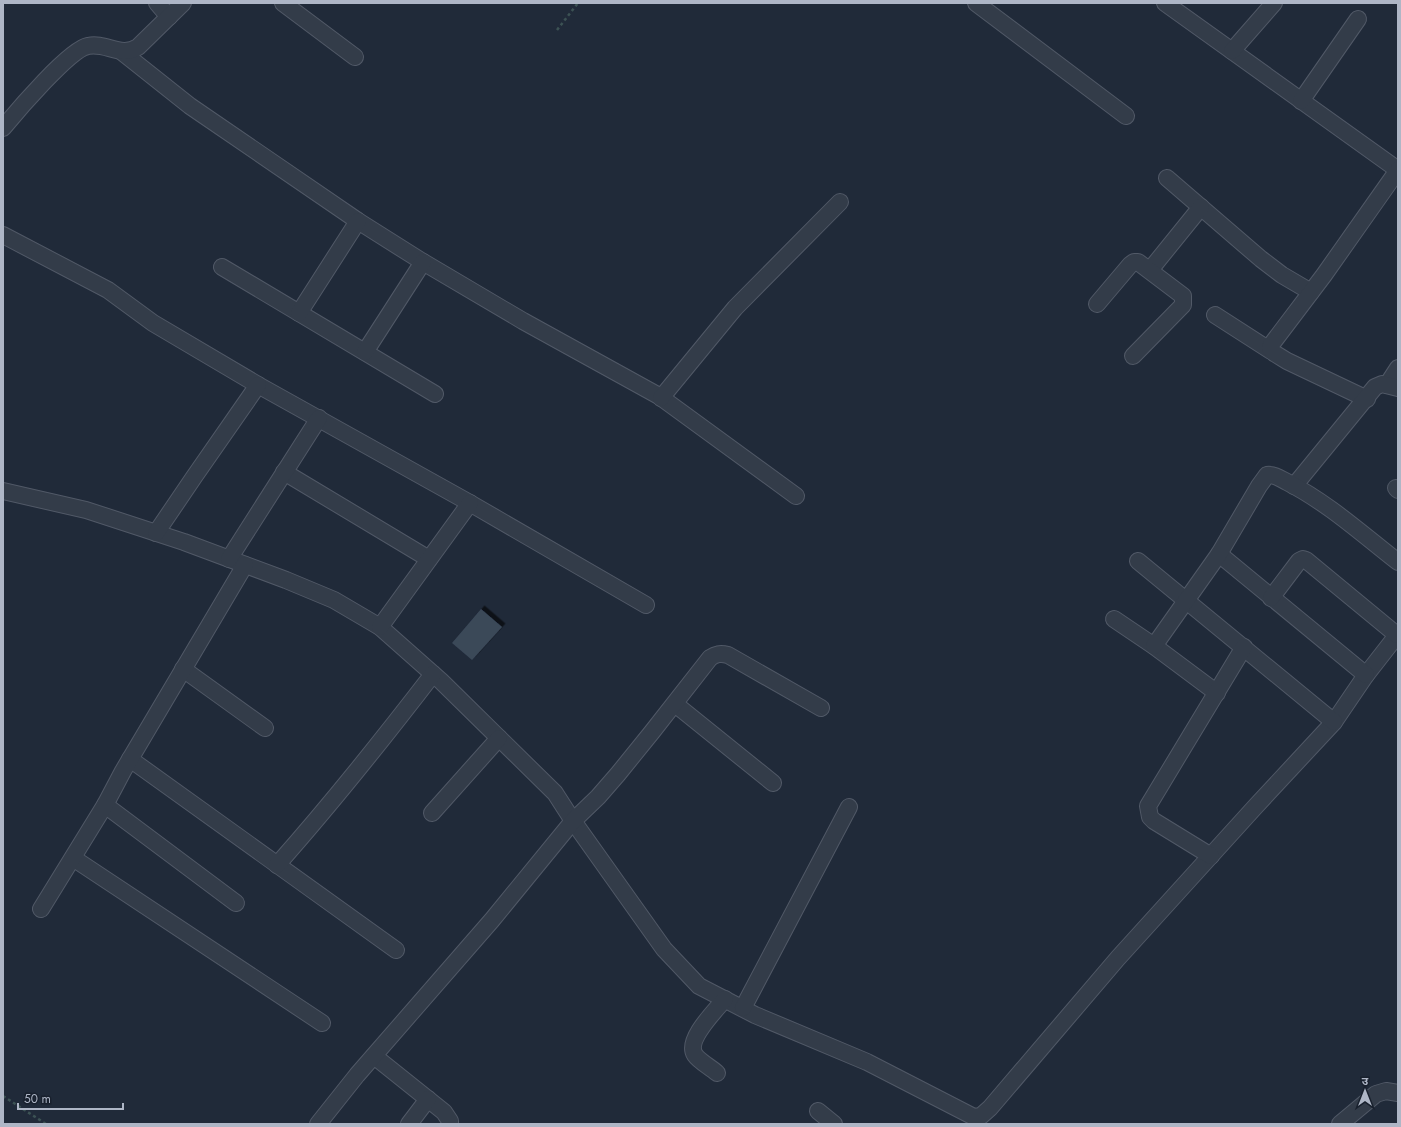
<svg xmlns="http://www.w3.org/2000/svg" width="1401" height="1127" viewBox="0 0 1401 1127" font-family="Jost,'Noto Sans Devanagari',sans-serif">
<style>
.building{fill:#3b4859;filter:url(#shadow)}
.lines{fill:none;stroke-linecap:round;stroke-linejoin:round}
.minor-casing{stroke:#515967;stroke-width:18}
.path{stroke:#3c5254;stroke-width:2.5;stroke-dasharray:3 3;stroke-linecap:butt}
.minor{stroke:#333c49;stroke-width:16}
</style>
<defs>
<filter id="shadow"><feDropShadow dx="3.5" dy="-3.5" stdDeviation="0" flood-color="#0009"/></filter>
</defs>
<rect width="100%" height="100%" fill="#202a39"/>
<polygon class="building" points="481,609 502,627 472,660 452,643"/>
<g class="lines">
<defs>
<g id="minor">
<polyline points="157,3 169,17"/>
<polyline points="283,3 355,57"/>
<polyline points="976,3 1126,116"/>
<polyline points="1165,3 1398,170"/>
<polyline points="1232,51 1274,3"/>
<polyline points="122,52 190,106 358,221 423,262 523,321 659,396 796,496"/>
<polyline points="1301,101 1358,19"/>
<path d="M3,128C17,111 70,49 88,46C106,42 121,58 138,47L183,3"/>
<polyline points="1167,178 1261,259 1282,275 1311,292"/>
<polyline points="3,235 108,290 153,323 258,385 468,502 646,605"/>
<polyline points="222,267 435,394"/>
<polyline points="1150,270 1201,207"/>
<polyline points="1097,304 1130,265 1134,262 1138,262 1183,296 1183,305 1133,356"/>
<polyline points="299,313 358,221"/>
<polyline points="1215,315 1271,351"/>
<polyline points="365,352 423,262"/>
<polyline points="1387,385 1398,368"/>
<polyline points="661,398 735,308 840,202"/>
<polyline points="1367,399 1287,361 1274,353 1270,348 1271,345 1324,275 1398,170"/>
<polyline points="284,472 429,559"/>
<polyline points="1294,486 1375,387 1382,384 1398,388"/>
<polyline points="1396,488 1398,490"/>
<polyline points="3,491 86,510 184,542 286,580 334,600 380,627 441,681 555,793 573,821 664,949 699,986 755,1015 867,1062 974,1117 981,1116 990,1108 1118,958 1255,807 1334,722 1366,675 1398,634"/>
<polyline points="156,533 194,477 258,385"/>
<polyline points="1219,554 1366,675"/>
<polyline points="229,559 319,418"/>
<polyline points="1138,561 1334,722"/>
<polyline points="1271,598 1299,561 1303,559 1306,560 1397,635"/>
<polyline points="1114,619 1154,646 1217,693"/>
<polyline points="380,627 470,503"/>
<path d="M1154,646L1219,554L1259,486L1267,475C1274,474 1281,479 1287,482C1328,503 1362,534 1398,562"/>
<polyline points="183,669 265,728"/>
<polyline points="675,704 773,783"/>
<polyline points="130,759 396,950"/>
<polyline points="105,805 236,903"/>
<polyline points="432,813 499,738"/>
<polyline points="1211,856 1154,821 1150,817 1148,806 1244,647"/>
<polyline points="73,858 322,1023"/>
<path d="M277,865C332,803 383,739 433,674"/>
<polyline points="41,909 105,805 123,771 245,565"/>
<polyline points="743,1008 849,807"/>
<polyline points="374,1056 444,1112 450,1121 450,1124"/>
<path d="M717,1073C710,1067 699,1061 695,1055C685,1040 716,1010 725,999"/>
<polyline points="818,1111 834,1124"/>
<path d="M318,1124L357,1075L492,920L573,821L598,797L618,774L652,732L710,658C716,654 720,653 728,655L821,708"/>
<polyline points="409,1124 428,1099"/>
<polyline points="1340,1124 1376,1094 1386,1091 1398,1093"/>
</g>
</defs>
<use href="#minor" class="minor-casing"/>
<g class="path">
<polyline points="557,30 578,3"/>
<polyline points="3,1096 46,1124"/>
</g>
<use href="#minor" class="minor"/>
</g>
<rect width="1401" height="1127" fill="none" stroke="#aeb6c6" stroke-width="8"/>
<g transform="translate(1365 1091)" stroke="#19212e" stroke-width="3" paint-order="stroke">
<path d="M0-3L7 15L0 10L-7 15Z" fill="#aeb6c6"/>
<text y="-6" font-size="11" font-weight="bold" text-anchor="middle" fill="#aeb6c6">उ</text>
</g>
<path d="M18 1103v6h105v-6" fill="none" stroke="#aeb6c6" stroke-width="2"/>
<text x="24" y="1103" font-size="12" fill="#aeb6c6" stroke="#19212e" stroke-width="3" paint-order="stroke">50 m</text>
</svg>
